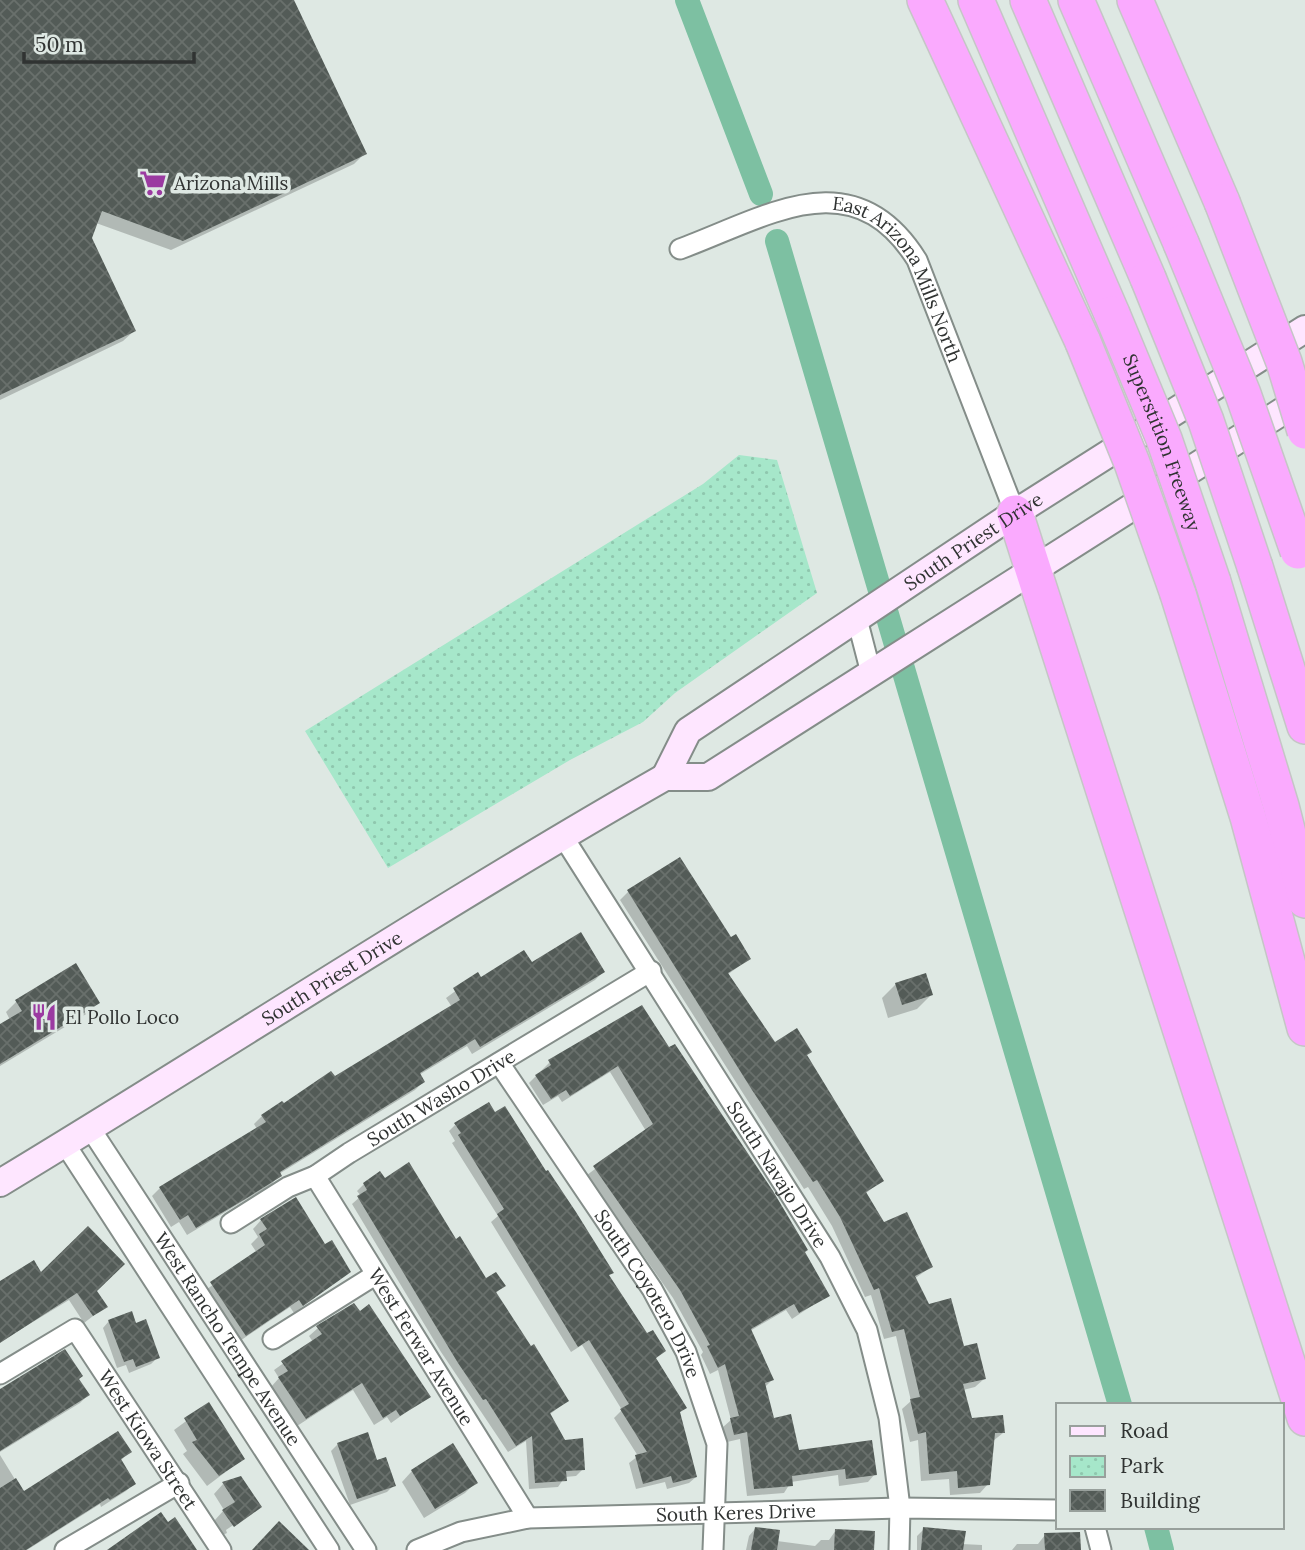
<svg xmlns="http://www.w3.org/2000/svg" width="1305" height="1550" viewBox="0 0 1305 1550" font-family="Lora,serif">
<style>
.park{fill:url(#park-dots)}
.shadow{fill:#0003}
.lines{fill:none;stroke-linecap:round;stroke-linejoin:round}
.canal{stroke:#7dc0a2;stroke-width:24}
.building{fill:url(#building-cross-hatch)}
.minor-casing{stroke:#848d89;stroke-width:23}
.secondary-casing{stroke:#848d89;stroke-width:30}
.motorway-casing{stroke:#c5c6c6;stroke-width:38}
.minor{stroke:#fff;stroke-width:19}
.secondary{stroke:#fee6ff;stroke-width:26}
.motorway{stroke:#faaafe;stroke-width:35}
.motorway-bridge-casing{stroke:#c5c6c6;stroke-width:38;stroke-linecap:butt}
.motorway-bridge{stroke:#faaafe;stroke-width:35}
.labels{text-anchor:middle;stroke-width:7;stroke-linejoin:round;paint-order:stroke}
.poi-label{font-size:19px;fill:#303332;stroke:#dee8e3;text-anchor:start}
.street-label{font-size:19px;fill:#303332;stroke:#dee8e3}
</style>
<defs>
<pattern id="park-dots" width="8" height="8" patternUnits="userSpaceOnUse" patternTransform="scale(1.75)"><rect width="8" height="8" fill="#a6e7ca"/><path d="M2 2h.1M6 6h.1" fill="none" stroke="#8fc7ae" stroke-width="1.8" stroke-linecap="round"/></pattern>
<pattern id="building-cross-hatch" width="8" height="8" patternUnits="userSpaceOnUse" patternTransform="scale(1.75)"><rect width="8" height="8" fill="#535b57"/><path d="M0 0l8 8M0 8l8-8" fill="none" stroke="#69706c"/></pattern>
</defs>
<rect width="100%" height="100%" fill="#dee8e3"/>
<polygon class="park" points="739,455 777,460 817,593 675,693 643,722 570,760 388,868 305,731 703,484"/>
<g class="shadow">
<polygon points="0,0 292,0 364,154 354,164 171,250 96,223 90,238 134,331 123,341 0,400"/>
<polygon points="628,892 731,939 749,959 727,975 774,1044 806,1056 881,1181 865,1194 883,1225 931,1267 914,1279 928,1306 984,1379 975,1387 963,1390 970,1420 1003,1433 993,1441 988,1484 980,1493 950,1495 949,1479 921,1481 918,1440 910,1442 902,1409 911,1401 896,1336 884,1339 871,1295 865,1297 832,1226 808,1187 804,1189 620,900"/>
<polygon points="531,964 603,972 595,980 472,1054 467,1046 419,1075 423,1082 415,1090 279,1174 272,1184 187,1235 179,1222 171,1227 152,1196 160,1188 257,1129 254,1124 262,1116 334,1079 452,1007 446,998 477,975 480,980"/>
<polygon points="896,984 931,995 917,1009 888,1018 882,998"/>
<polygon points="16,1002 98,1003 88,1013 0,1066 0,1026 10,1020 6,1012"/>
<polygon points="642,1007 803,1253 828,1295 792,1319 786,1310 750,1331 772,1380 764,1388 772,1420 798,1452 875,1474 868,1482 839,1486 838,1475 791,1482 784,1493 747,1496 740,1439 727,1442 723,1427 731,1420 718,1370 710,1374 701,1355 703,1352 673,1298 587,1175 646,1131 610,1072 562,1102 558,1096 543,1105 529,1083 550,1062"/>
<polygon points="455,1125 608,1276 646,1336 664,1351 655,1359 685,1407 679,1413 696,1477 689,1483 667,1489 665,1482 636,1489 629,1463 638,1456 614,1418 622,1410 582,1345 571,1352 491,1222 498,1216 452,1143 455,1141 449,1131"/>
<polygon points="364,1184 455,1241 485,1280 503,1286 495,1294 567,1401 549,1415 583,1469 576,1476 565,1477 558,1487 529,1489 526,1441 508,1452 441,1352 352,1204 361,1196 357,1191"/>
<polygon points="261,1220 325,1247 349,1272 294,1313 290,1307 237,1343 203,1292 257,1253 251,1244 258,1237 253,1229"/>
<polygon points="0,1283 95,1291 106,1306 84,1323 69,1300 0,1342"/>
<polygon points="109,1321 135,1325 158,1357 151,1364 129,1373 126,1365 117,1368 103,1328"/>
<polygon points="318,1328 429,1396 391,1423 387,1417 374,1425 353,1390 297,1426 271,1387 279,1378 274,1370 313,1342 309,1336"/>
<polygon points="78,1379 88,1395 80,1403 0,1452 0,1391"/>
<polygon points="208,1405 243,1459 207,1486 183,1454 187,1451 174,1430"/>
<polygon points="338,1444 376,1462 394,1485 387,1492 350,1505 331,1451"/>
<polygon points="130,1452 120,1461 134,1484 126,1491 101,1507 100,1504 27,1550 0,1550 0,1455 24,1494"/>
<polygon points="412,1471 476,1482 465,1493 424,1518 402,1482"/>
<polygon points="223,1484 260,1507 226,1530 227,1533 223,1535 214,1521 224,1510 214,1494"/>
<polygon points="755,1529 777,1541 815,1546 821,1540 829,1540 836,1530 873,1550 746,1550 749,1536"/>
<polygon points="924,1529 962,1544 982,1545 982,1550 917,1550 917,1536"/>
<polygon points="1045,1535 1077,1550 1012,1550 1017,1544 1038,1544"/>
</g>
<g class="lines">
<g class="canal">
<polyline points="687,0 761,194"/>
<polyline points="777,241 1120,1405"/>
<polyline points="1156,1527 1162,1550"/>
</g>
</g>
<g class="building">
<polygon points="0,0 294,0 367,154 183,241 102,211 92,238 136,331 0,395"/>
<polygon points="680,857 731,937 736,934 751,959 728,973 775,1042 797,1028 812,1052 807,1055 884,1181 866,1192 884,1222 907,1212 933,1267 915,1276 929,1304 951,1298 964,1346 977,1343 986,1379 963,1384 972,1418 1003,1415 1005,1433 995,1433 990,1485 958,1488 957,1471 929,1474 926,1432 918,1434 910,1399 920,1397 904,1329 892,1332 879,1288 874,1290 840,1217 817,1180 813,1182 752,1090 627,890"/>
<polygon points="581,932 605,972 480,1047 475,1039 420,1073 425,1082 280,1172 282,1176 247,1198 196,1228 188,1215 180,1220 159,1187 266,1122 261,1115 282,1101 284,1103 331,1071 335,1076 460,1000 453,988 478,972 481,977 524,950 532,962"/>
<polygon points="76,963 100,1003 0,1064 0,1024 22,1011 15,1000"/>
<polygon points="926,973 933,995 902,1005 895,983"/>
<polygon points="642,1005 669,1047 675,1044 773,1191 808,1250 805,1252 830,1296 799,1313 794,1304 751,1329 774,1380 765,1383 774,1418 791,1414 799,1450 872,1440 877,1475 846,1479 845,1469 792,1476 793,1486 754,1489 747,1432 734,1435 730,1418 739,1416 725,1364 718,1368 707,1346 710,1345 680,1290 593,1166 653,1124 618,1066 570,1096 566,1090 551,1099 535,1075 551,1065 548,1060"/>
<polygon points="489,1102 495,1112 505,1106 546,1171 548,1170 576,1212 614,1273 609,1275 647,1333 653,1330 666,1351 656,1358 687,1408 680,1412 697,1477 673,1483 671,1476 643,1484 635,1455 647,1452 620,1409 629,1404 589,1340 578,1347 497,1214 504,1209 458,1135 461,1133 454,1123"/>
<polygon points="409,1162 456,1239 460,1236 486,1278 496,1272 506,1286 496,1292 531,1346 534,1344 569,1401 550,1413 565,1440 583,1438 585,1470 566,1471 567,1481 535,1483 532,1436 516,1446 486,1399 483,1400 458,1363 357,1196 367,1190 363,1183 380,1171 385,1178"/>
<polygon points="296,1197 325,1244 332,1240 351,1272 303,1306 299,1300 246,1336 210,1282 265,1245 259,1234 267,1229 260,1219"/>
<polygon points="88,1226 125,1264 97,1291 108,1307 93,1316 77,1293 0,1343 0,1281 34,1260 41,1272"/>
<polygon points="354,1303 360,1311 369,1304 431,1397 400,1416 396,1410 383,1418 362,1383 306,1419 278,1377 288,1371 281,1361 322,1334 316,1326"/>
<polygon points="132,1311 136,1323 146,1319 160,1358 136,1367 133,1359 124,1362 108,1320"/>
<polygon points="65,1349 83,1376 79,1379 90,1395 0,1451 0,1389"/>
<polygon points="209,1402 245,1459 219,1476 192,1442 197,1440 184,1418"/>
<polygon points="118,1431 132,1452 121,1459 136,1484 110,1500 108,1498 26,1550 0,1550 0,1488 16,1478 24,1491"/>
<polygon points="368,1432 377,1460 386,1457 396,1486 357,1499 337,1443"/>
<polygon points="453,1443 478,1483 435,1509 411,1470"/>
<polygon points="241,1476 262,1507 234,1527 222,1510 235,1502 222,1482"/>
<polygon points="161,1512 168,1522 175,1517 197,1550 107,1550"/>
<polygon points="279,1521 309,1550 252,1550"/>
<polygon points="755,1527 780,1530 777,1550 751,1550"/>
<polygon points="923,1527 966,1531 963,1550 921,1550"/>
<polygon points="835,1529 875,1531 874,1550 834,1550"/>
<polygon points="1080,1532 1081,1550 1045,1550 1044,1533"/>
</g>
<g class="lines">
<defs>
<g id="minor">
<path id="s1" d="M680,249C767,217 853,158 917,260L1015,513"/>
<polyline points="857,619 871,673"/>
<path id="s2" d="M562,835L830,1257L867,1330L889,1418L900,1508L899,1550"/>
<path id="s3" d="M499,1063L652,1289L686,1352L717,1444L713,1550"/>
<path id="s4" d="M90,1128L366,1550"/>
<polyline points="65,1144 329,1550"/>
<path id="s5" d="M315,1176L528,1518"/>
<path id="s6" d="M231,1223L288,1187L315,1176L349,1153L651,971"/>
<polyline points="273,1339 375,1275"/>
<path id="s7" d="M0,1374L75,1329L221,1550"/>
<polyline points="1095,1527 1101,1550"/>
<polyline points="65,1550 179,1483"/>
<path id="s8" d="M417,1550L461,1532L528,1518L900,1508L1058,1510"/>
</g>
<g id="secondary">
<path id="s9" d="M665,777L688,731L1015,513L1305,329"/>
<path id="s10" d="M0,1183C222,1049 439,906 665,777H708L1305,397"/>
</g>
<g id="motorway">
<polyline points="925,0 1083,342"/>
<polyline points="976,0 1112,314"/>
<polyline points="1028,0 1148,278"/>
<polyline points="1076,0 1181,243"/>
<polyline points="1135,0 1222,202"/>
<polyline points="1015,513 1305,1418"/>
<polyline points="1255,567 1305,726"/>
<polyline points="1213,582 1281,806 1305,900"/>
<polyline points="1178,594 1248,817 1305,1028"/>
</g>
</defs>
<use href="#minor" class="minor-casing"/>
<use href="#secondary" class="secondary-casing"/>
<use href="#motorway" class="motorway-casing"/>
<use href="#minor" class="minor"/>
<use href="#secondary" class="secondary"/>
<use href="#motorway" class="motorway"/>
<defs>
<g id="motorway-bridge">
<polyline points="1222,202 1284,362 1305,431"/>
<polyline points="1181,243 1243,394 1298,551"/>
<polyline points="1148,278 1206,421 1255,567"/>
<path id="s11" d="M1112,314L1164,439L1213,582"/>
<polyline points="1083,342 1132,463 1178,594"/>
</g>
</defs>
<use href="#motorway-bridge" class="motorway-bridge-casing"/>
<use href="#motorway-bridge" class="motorway-bridge"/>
</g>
<defs>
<symbol id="supermarket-bare" viewBox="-9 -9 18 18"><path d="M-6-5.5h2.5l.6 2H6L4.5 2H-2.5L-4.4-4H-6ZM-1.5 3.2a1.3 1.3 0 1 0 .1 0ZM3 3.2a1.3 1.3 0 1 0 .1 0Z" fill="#9b3aa1" stroke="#dee8e3" stroke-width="2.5" paint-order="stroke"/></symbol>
<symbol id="restaurant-bare" viewBox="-9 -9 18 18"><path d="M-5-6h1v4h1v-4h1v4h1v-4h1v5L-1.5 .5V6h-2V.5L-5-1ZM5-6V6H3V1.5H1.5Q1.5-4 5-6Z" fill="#9b3aa1" stroke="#dee8e3" stroke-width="2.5" paint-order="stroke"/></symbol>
</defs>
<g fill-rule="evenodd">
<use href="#supermarket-bare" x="134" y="164" width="38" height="38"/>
<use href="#restaurant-bare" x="25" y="998" width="38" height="38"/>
</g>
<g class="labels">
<g class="poi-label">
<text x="174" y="190">Arizona Mills</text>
<text x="65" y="1024">El Pollo Loco</text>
</g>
<g class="street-label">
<text dy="7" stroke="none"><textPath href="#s1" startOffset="268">East Arizona Mills North</textPath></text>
<text dy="7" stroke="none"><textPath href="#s11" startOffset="138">Superstition Freeway</textPath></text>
<text dy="7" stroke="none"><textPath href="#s9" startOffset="394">South Priest Drive</textPath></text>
<text dy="7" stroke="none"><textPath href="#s10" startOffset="390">South Priest Drive</textPath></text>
<text dy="7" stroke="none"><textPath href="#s6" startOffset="245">South Washo Drive</textPath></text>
<text dy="7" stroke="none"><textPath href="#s2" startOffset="402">South Navajo Drive</textPath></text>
<text dy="7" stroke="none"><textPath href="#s3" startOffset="275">South Coyotero Drive</textPath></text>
<text dy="7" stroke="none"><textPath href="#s4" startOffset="252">West Rancho Tempe Avenue</textPath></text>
<text dy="7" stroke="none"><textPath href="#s5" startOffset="201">West Ferwar Avenue</textPath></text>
<text dy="7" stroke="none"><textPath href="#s7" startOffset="220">West Kiowa Street</textPath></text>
<text dy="7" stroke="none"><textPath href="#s8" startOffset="324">South Keres Drive</textPath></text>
</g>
</g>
<rect x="1056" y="1403" width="228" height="126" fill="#dee8e3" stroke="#98a09c" stroke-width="2"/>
<rect x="1070" y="1426" width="35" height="10" fill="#fee6ff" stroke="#98a09c" stroke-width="2"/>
<text x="1120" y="1438" font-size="21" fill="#303332">Road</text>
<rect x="1070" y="1456" width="35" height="21" fill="url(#park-dots)" stroke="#98a09c" stroke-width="2"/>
<text x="1120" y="1473" font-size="21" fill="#303332">Park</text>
<rect x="1070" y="1490" width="35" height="21" fill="url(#building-cross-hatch)" stroke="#98a09c" stroke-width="2"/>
<text x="1120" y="1508" font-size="21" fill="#303332">Building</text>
<path d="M24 52v10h170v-10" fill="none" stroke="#303332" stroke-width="3.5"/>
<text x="35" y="52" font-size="21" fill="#303332" stroke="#dee8e3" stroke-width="5" paint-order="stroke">50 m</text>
</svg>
